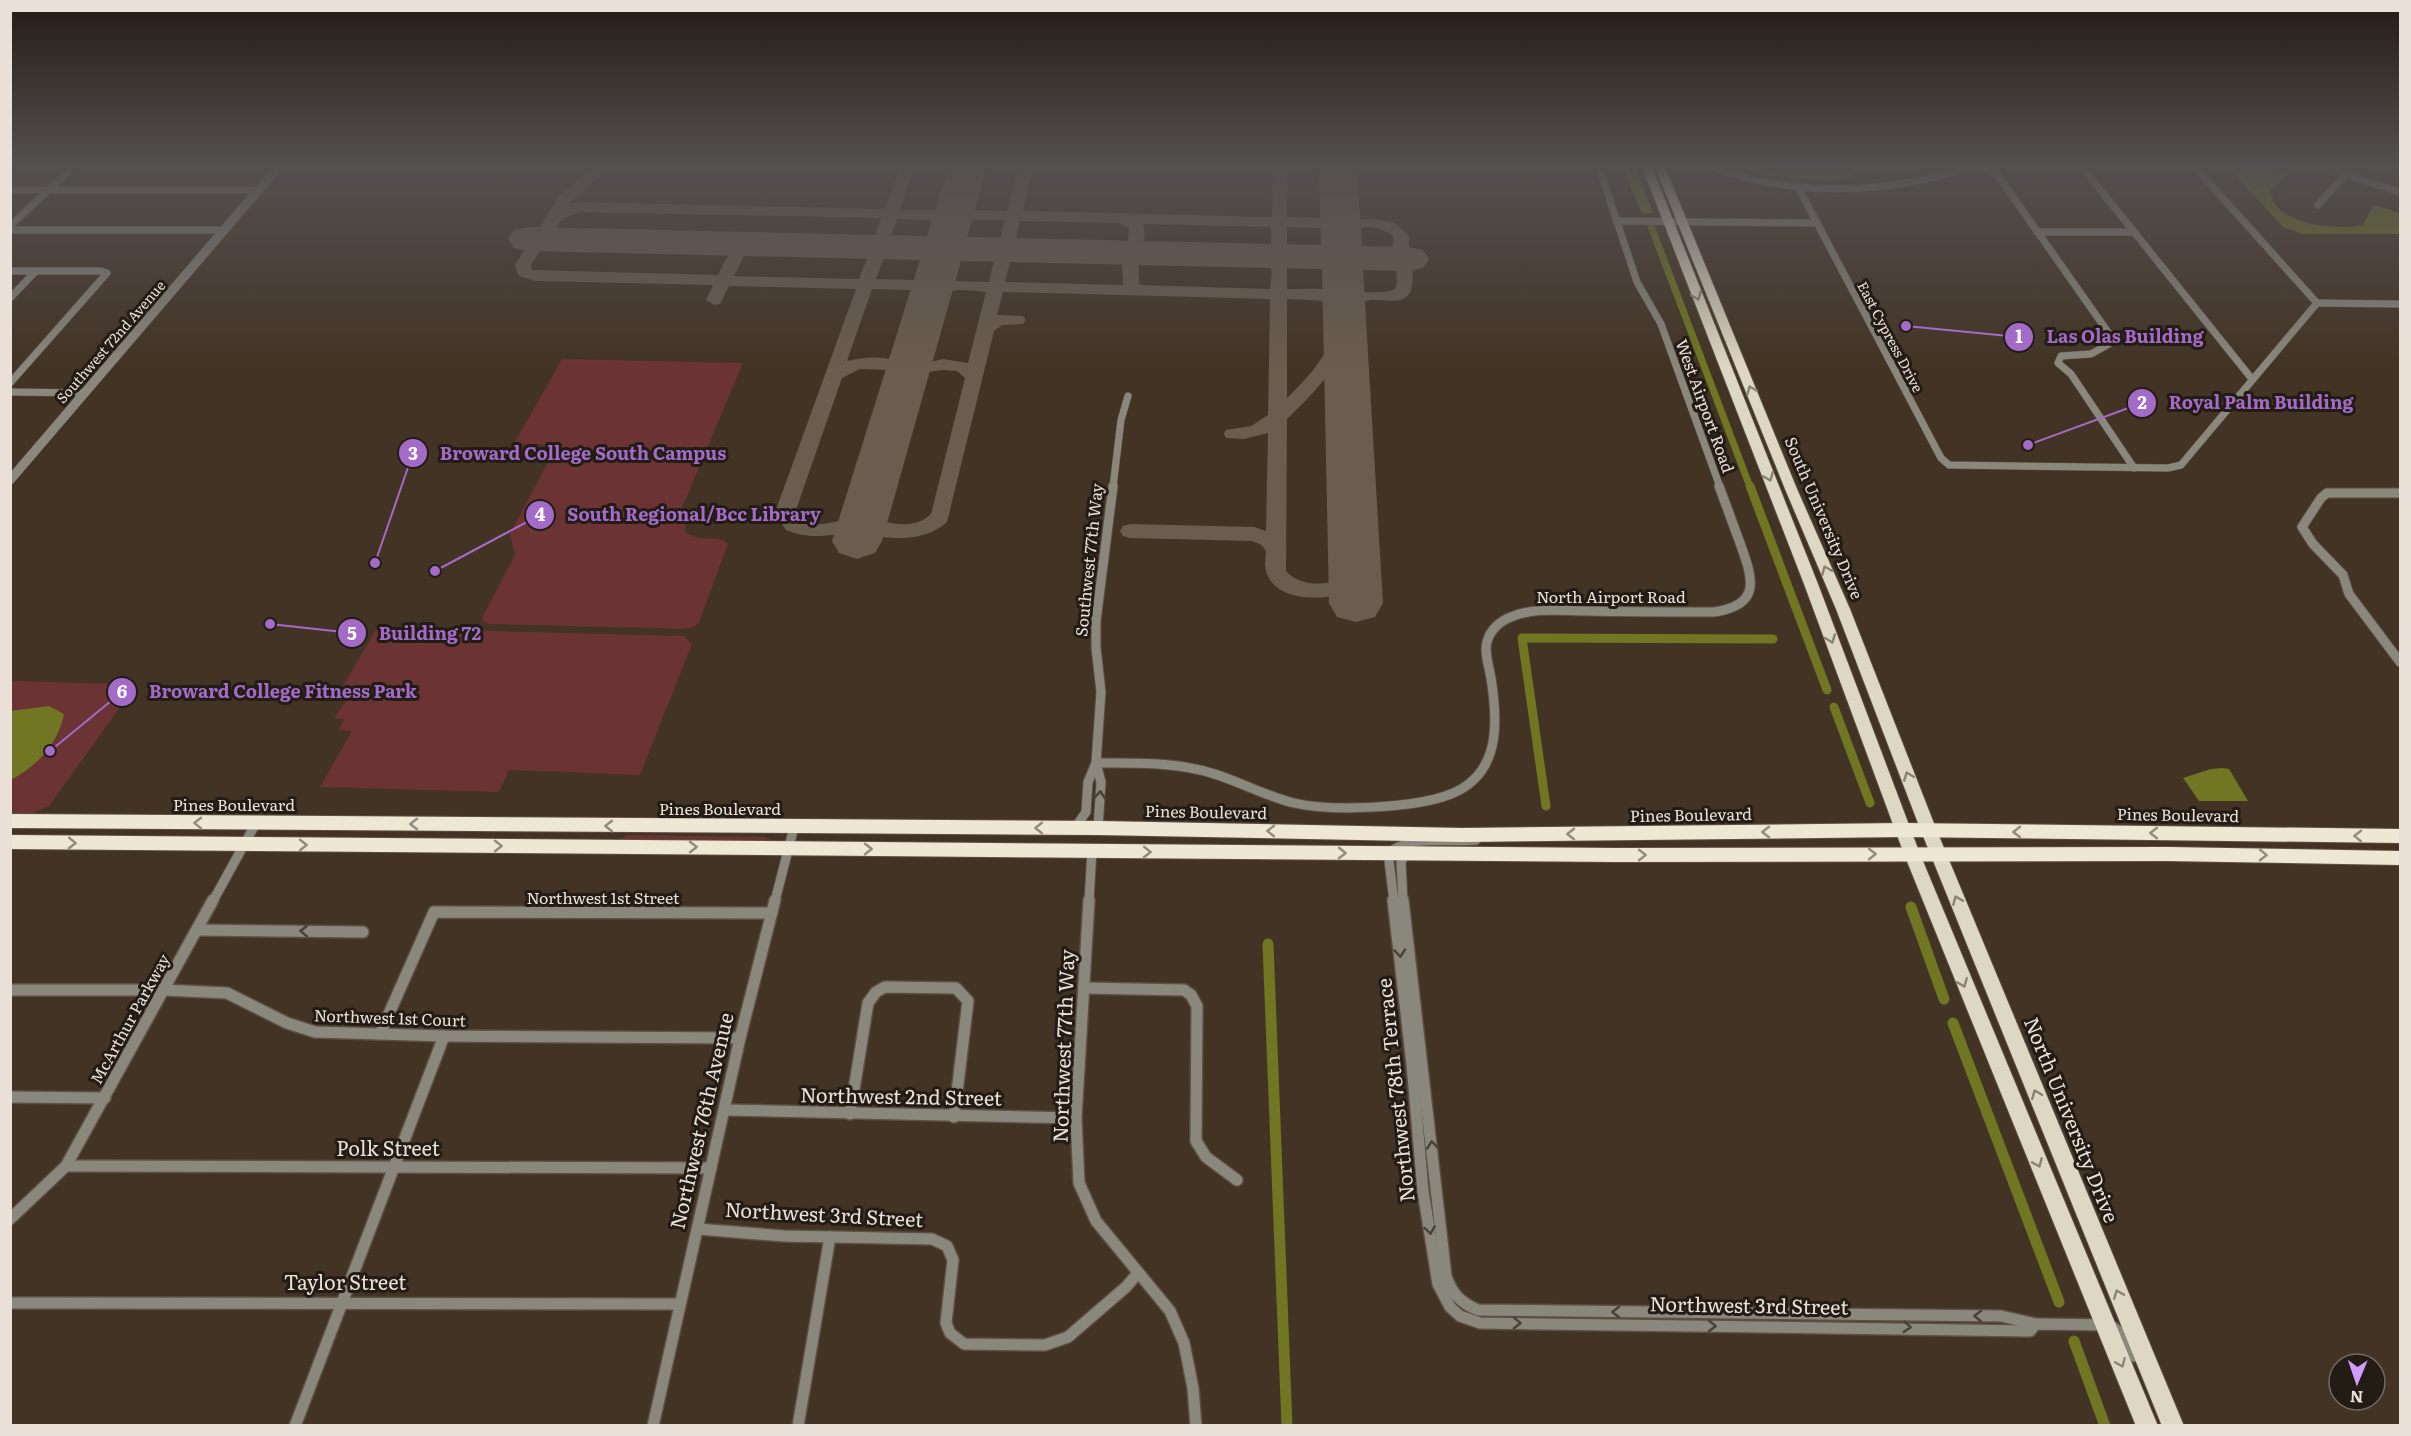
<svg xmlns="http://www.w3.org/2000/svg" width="2411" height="1436" viewBox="0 0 2411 1436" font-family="Literata,serif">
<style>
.green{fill:#6c3335}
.water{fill:#707621}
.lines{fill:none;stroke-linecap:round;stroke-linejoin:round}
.canal-far2{stroke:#707621;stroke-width:7}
.canal-far1{stroke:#707621;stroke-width:9}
.canal{stroke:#707621;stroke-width:11}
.taxiway{fill:#6a5c4e;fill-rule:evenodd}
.runway{fill:#6a5c4e;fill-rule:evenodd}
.minor-far2-casing{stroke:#5d4f41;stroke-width:8}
.minor-far1-casing{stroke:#5d4f41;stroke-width:11}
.minor-casing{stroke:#5d4f41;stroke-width:14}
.tertiary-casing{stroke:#5d4f41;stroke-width:10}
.primary-casing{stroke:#5d4f41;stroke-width:2}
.trunk-casing{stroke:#5d4f41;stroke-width:2}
.minor-far2{stroke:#8a877d;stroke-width:7}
.minor-far1{stroke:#8a877d;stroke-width:9}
.minor{stroke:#8a877d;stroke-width:11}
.tertiary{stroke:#8a877d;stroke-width:9}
.primary{fill:#ded7c3;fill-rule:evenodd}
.trunk{fill:#eee7d3;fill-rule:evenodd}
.oneway{stroke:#8a8375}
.oneway2{stroke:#474139}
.oneway3{stroke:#938c7e}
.labels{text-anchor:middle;stroke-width:6;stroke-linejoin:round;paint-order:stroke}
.far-street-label{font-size:14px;fill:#eae0d7;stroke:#231c15}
.street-label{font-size:16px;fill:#eae0d7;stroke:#231c15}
.near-street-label{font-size:20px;fill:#eae0d7;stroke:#231c15}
.leader{fill:none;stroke:#a26bc7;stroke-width:2}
.callout-dot{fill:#a26bc7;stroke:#231c15;stroke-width:2}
.mark-label{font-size:18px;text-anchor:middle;font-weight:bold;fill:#fff}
.callout-label{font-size:18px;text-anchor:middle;font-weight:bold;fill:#a26bc7;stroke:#231c15;stroke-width:6;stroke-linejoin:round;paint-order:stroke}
</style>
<rect width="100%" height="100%" fill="#423324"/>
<g class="green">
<path d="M562,359L743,363L676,522L685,523V531C697,544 717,533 728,544L699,622L694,627L684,629L489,624L483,622L482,618L515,555L510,534L557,445L514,444Z"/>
<polygon points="377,628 684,636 692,644 640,775 509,770 499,792 320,787 352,731 338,730 345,719 334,718 354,690 341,689"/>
<polygon points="11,681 117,684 129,688 128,696 49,806 30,814 11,814"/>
<polygon points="627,835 764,837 772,840 771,843 615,842"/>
</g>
<g class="water">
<polygon points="1623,167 1635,167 1653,213 1642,214"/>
<path d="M1740,167L1773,171H1842L1850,172L1854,177C1823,185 1772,177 1741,170Z"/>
<path d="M2228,167H2267L2286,174V177L2271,190C2271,225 2338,231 2363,225L2372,207L2378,206L2400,213V234H2303L2283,227Z"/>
<path d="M49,706L64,714C58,744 37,766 11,780V711Z"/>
<polygon points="2222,768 2229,769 2248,801 2199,801 2183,778 2211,769"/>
</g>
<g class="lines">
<polyline class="canal-far2" points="1651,226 1750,487"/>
<g class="canal-far1">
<polyline points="1750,486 1827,690"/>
<polyline points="1834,707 1870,803"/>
<polyline points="1546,806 1522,638 1773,639"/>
</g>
<g class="canal">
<polyline points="1911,907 1944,999"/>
<polyline points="1268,944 1287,1426"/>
<polyline points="1953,1023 2059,1302"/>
<polyline points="2074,1341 2105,1426"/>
</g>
<g class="taxiway">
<path d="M594,167H610L569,204L581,202L885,209L900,167H914L900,210H935L957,202L973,210L1007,211L1019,167H1033L1023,211L1272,217L1273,167H1287V217L1323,218L1341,224L1371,218L1395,223L1409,235V252L1402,257L1412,267C1417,317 1388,294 1360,302C1355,303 1352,307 1348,310L1352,314V319C1347,360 1316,391 1287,419L1286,571C1299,586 1322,585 1339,581L1347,565L1354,563L1361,565L1364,570L1355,591C1331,600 1275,605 1266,571C1262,556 1274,548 1252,541L1130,538L1123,536L1120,531L1123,526L1130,524L1254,527L1266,531L1268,433L1244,439L1226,438L1224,434L1226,430L1251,426L1268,415L1270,299L1003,292L997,315L1023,316L1026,320L1023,324L1002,325L994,331L947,522C930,538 904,540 882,537C874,535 867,532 859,532C832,534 812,541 786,530L778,518L777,507L856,289L729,286L720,304L714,305L706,300L713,285L535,281L519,276L515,265L527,246L536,237L538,230L559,196ZM581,212L881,218L875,236L881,246C867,252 864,266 859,279L734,276L744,256L763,247L765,244L757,239C731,246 729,253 718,275L532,270L531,265L539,252L552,239L554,230L563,218ZM955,214L973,220H1005L1000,239L1006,250L994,261L989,282L953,281L932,286L914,280L876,279L883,260L902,247L891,236L897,219L935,220ZM1020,221L1119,223L1129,228L1128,241L1110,249L1108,252L1122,262L1123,285L1005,282L1010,262L1029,250C1016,235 1014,245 1020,221ZM1143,224L1271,227C1271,245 1274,247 1255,252L1253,255C1258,260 1262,259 1267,262C1274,267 1271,281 1270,289L1142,285L1139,283L1138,259L1131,253C1143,247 1148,236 1143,224ZM1287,227L1322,228L1340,238C1346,236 1348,233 1354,230C1366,224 1383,227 1393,236V250L1380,255L1378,258L1396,269L1397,283L1395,289C1379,296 1360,288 1343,297C1331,285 1303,290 1287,289V267L1279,256L1287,246ZM872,289L912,290L919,292L924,301C936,303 937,296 946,292C957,288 974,291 986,292L968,363L943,359L908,367C890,355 868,356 847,361ZM1287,299L1329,301L1339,310C1331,318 1332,339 1326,350C1317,368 1301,384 1287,398ZM860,369L887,370L900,380L906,381L927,372L943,370L957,371L965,378L931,514C910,533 885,520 862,518C844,517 811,533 797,517V507L842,378Z"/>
<polygon points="1315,167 1329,167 1340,180 1347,201 1344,204 1334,204 1325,181"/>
</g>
<polygon class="runway" points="949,167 987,167 967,237 1321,245 1319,167 1357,167 1362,246 1408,247 1423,250 1429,259 1423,268 1408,271 1363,270 1383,603 1375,617 1356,622 1337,617 1329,603 1322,269 961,261 882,541 875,553 857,559 839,553 832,541 920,260 528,251 514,248 508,239 514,230 528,227 927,236"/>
<defs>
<g id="minor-far2">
<polyline points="1599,167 1637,282 1661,324 1720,487"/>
<path d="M1713,167C1792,198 1889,194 1969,167"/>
<polyline points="1977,167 1995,173"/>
<polyline points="1992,167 2110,335 2109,344 2091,354 2061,356 2058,363 2071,374 2134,468"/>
<polyline points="2082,167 2252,379"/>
<polyline points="2195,167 2317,303"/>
<polyline points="2324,167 2400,192"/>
<polyline points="1797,185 1941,458 1949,465 2168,468 2181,465 2317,303"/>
<polyline points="10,190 257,190"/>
<polyline points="2318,205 2353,167"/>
<polyline points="1616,221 1817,223"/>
<polyline points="10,226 73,167"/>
<polyline points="10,230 223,230"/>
<polyline points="2037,232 2134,232"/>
<polyline points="10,271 101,271 107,273 10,383"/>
<polyline points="10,298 36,271"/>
<polyline points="2317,303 2400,304"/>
<polyline points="10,392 85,393"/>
<polyline points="1113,487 1121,420 1128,396"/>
</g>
<g id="minor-far1">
<polyline points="2400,493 2327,493 2321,498 2302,527 2313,544 2343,575 2349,594 2400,662"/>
<path d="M1096,763C1131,763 1166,762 1200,770C1232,777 1261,795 1294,803C1331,812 1416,808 1451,794C1501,774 1498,722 1491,678C1489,667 1484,652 1487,642C1490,630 1500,621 1511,617C1534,607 1562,611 1587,611C1629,612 1672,612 1714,612C1762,605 1753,579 1740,543C1733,524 1726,505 1719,486"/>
<polyline points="1096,763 1101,782 1098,828"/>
<polyline points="1075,828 1086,812 1088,782 1096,763 1101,692 1096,648 1096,621 1113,486"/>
<polyline points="213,901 256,823"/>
<polyline points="775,901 794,827"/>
<polyline points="1089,901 1092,850"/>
<path d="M1394,901L1388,853C1414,834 1446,843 1476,840"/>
<polyline points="1403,901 1401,862 1406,853"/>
</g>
<g id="minor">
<polyline points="1089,900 1076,1118 1079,1183 1096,1221 1170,1311 1184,1343 1193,1388 1196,1426"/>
<polyline points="1393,900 1412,1064 1423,1191 1438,1284 1450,1307 1460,1316 1480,1323 2030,1331 2036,1324 2110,1325 2123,1335 2134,1356"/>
<path d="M1403,900L1446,1276C1452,1294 1461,1303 1478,1310L2001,1316L2036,1324"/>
<polyline points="197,930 363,932"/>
<polyline points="1084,988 1184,990 1191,995 1197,1006 1196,1141 1206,1157 1237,1180"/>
<polyline points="10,990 164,990 227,993 287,1023 315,1032 444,1036 740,1038"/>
<polyline points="380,1034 434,912 772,913"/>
<polyline points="10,1097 105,1098"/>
<polyline points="726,1110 1076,1118"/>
<polyline points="850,1114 868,1003 876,992 885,987 956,988 968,1001 954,1117"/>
<polyline points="66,1166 711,1168"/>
<polyline points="10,1219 66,1166 213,900"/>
<polyline points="698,1229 784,1236 932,1239 947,1246 953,1260 946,1323 950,1333 964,1344 1045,1345 1068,1337 1126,1287 1138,1273"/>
<polyline points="10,1303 679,1304"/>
<polyline points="295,1426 444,1036"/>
<polyline points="653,1426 740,1038 775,900"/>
<polyline points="798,1426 830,1237"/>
</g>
<polyline id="tertiary" points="10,480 278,167"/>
<g id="primary">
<polygon points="1642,167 1652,167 1818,584 1920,854 2158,1426 2136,1426 1904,854 1804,584"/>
<polygon points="1655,167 1665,167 1797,489 1850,609 1937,831 2184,1426 2162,1426 1921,831 1836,609 1785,489"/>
</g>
<g id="trunk">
<polygon points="10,814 1098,821 1462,828 1903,823 2400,829 2400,843 1903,837 1462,842 1098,835 10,828"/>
<polygon points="10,835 1615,848 2167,847 2400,851 2400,865 2167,861 1615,862 10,849"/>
</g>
</defs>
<use href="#minor-far2" class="minor-far2-casing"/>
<use href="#minor-far1" class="minor-far1-casing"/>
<use href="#minor" class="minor-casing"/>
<use href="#tertiary" class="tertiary-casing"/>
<use href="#primary" class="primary-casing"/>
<use href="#trunk" class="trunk-casing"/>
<use href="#minor-far2" class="minor-far2"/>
<use href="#minor-far1" class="minor-far1"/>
<use href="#minor" class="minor"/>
<use href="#tertiary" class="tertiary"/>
<use href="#primary" class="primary"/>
<use href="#trunk" class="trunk"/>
</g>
<defs><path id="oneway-chevron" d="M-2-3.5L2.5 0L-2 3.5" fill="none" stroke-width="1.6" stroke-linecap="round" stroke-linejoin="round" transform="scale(1.5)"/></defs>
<g class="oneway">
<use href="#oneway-chevron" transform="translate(1697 296) rotate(68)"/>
<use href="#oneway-chevron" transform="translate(1751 390) rotate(-112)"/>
<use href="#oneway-chevron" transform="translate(1769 477) rotate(68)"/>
<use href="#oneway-chevron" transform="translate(1826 570) rotate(-113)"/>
<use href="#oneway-chevron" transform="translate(1831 639) rotate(70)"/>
<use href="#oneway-chevron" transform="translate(1908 776) rotate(-111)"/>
<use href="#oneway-chevron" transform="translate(1957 900) rotate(-112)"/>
<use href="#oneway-chevron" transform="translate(1963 983) rotate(68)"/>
<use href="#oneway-chevron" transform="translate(2036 1094) rotate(-112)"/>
<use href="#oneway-chevron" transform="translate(2038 1163) rotate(67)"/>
<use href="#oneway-chevron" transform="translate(2118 1294) rotate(-112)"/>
<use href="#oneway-chevron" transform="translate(2121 1363) rotate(67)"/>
</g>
<g class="oneway2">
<use href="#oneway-chevron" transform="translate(1100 795) rotate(-86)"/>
<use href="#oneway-chevron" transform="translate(304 931) rotate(-179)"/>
<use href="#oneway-chevron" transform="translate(1400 953) rotate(85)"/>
<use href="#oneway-chevron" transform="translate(1432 1145) rotate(-96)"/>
<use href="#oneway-chevron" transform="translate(1430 1230) rotate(81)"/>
<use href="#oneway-chevron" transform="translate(1616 1312) rotate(-180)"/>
<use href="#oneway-chevron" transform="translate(1978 1316) rotate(-179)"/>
<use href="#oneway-chevron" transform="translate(1517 1323) rotate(1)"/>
<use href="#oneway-chevron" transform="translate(1712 1326) rotate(1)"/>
<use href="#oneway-chevron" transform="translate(1907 1327) rotate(3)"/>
</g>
<g class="oneway3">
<use href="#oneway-chevron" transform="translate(198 823) rotate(-179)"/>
<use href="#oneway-chevron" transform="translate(414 824) rotate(-180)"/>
<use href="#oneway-chevron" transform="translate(609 826) rotate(-180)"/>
<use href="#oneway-chevron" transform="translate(1039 828) rotate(-180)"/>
<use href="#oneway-chevron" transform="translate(1271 831) rotate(-179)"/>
<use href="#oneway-chevron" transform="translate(1766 832) rotate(180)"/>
<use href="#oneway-chevron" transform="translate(2017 832) rotate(-180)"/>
<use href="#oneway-chevron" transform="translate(2154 833) rotate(-180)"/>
<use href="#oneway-chevron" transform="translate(1571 834) rotate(180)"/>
<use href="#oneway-chevron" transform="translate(2358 836) rotate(-179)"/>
<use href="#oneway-chevron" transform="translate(72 843) rotate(1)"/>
<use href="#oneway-chevron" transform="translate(303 845)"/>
<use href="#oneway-chevron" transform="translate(498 846)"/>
<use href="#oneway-chevron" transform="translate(693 847)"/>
<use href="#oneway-chevron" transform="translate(868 849)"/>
<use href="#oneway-chevron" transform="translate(1147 852) rotate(1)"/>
<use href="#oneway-chevron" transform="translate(1342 853) rotate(1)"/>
<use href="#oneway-chevron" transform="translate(1872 854)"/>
<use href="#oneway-chevron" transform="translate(1642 855)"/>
<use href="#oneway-chevron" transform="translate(2263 855) rotate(1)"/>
</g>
<linearGradient id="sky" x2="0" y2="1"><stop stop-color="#241c14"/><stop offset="0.45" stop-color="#545050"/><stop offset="1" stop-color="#545050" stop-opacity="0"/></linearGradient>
<rect width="2411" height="368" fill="url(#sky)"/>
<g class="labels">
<g class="far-street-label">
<text transform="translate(1890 337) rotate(62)" y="5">East Cypress Drive</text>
<text transform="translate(111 342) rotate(-49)" y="5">Southwest 72nd Avenue</text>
</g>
<g class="street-label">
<text transform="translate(1705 406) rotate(70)" y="6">West Airport Road</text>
<text transform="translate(1824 518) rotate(67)" y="6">South University Drive</text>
<text transform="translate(1089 560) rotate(-84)" y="6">Southwest 77th Way</text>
<text x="1611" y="603">North Airport Road</text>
<text x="234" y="811">Pines Boulevard</text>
<text x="720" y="815">Pines Boulevard</text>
<text transform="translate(1206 812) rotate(1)" y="6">Pines Boulevard</text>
<text transform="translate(1691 815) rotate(-1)" y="6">Pines Boulevard</text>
<text transform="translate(2178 815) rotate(1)" y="6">Pines Boulevard</text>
<text x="603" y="904">Northwest 1st Street</text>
<text transform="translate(390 1018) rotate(2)" y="6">Northwest 1st Court</text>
<text transform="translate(130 1019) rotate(-61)" y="6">McArthur Parkway</text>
</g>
<g class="near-street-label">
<text transform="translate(1064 1046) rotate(-88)" y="7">Northwest 77th Way</text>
<text transform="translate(1396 1090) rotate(-96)" y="7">Northwest 78th Terrace</text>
<text transform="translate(901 1097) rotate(1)" y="7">Northwest 2nd Street</text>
<text transform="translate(2071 1120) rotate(68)" y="7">North University Drive</text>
<text transform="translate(702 1121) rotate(-77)" y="7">Northwest 76th Avenue</text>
<text x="388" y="1156">Polk Street</text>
<text transform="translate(824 1215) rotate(3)" y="7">Northwest 3rd Street</text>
<text x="345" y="1290">Taylor Street</text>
<text transform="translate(1749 1306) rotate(1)" y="7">Northwest 3rd Street</text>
</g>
</g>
<path class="leader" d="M1906 326L2019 337M2028 445L2142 403M375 563L413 453M435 571L540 515M270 624L352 633M50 751L122 692"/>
<g class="callout-dot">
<circle cx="1906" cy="326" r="6"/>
<circle cx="2028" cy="445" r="6"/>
<circle cx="375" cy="563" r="6"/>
<circle cx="435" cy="571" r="6"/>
<circle cx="270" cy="624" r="6"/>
<circle cx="50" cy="751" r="6"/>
<circle cx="2019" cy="337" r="15"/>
<circle cx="2142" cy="403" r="15"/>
<circle cx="413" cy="453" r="15"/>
<circle cx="540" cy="515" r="15"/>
<circle cx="352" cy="633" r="15"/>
<circle cx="122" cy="692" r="15"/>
</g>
<g class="mark-label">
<text x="2019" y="343">1</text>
<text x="2142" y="409">2</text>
<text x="413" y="460">3</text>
<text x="540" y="521">4</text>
<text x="352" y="640">5</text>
<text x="122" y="698">6</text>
</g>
<g class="callout-label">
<text x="2125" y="343">Las Olas Building</text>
<text x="2261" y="409">Royal Palm Building</text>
<text x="583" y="460">Broward College South Campus</text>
<text x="694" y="521">South Regional/Bcc Library</text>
<text x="430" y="640">Building 72</text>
<text x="283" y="698">Broward College Fitness Park</text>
</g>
<rect width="2411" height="1436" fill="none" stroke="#eae0d7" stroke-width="24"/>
<g transform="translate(2357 1382) rotate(182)"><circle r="28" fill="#231c15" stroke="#736a63" stroke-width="1.5"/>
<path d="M0-4.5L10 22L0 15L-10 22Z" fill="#d09dff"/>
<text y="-9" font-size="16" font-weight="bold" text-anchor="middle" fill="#eae0d7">N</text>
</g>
</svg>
